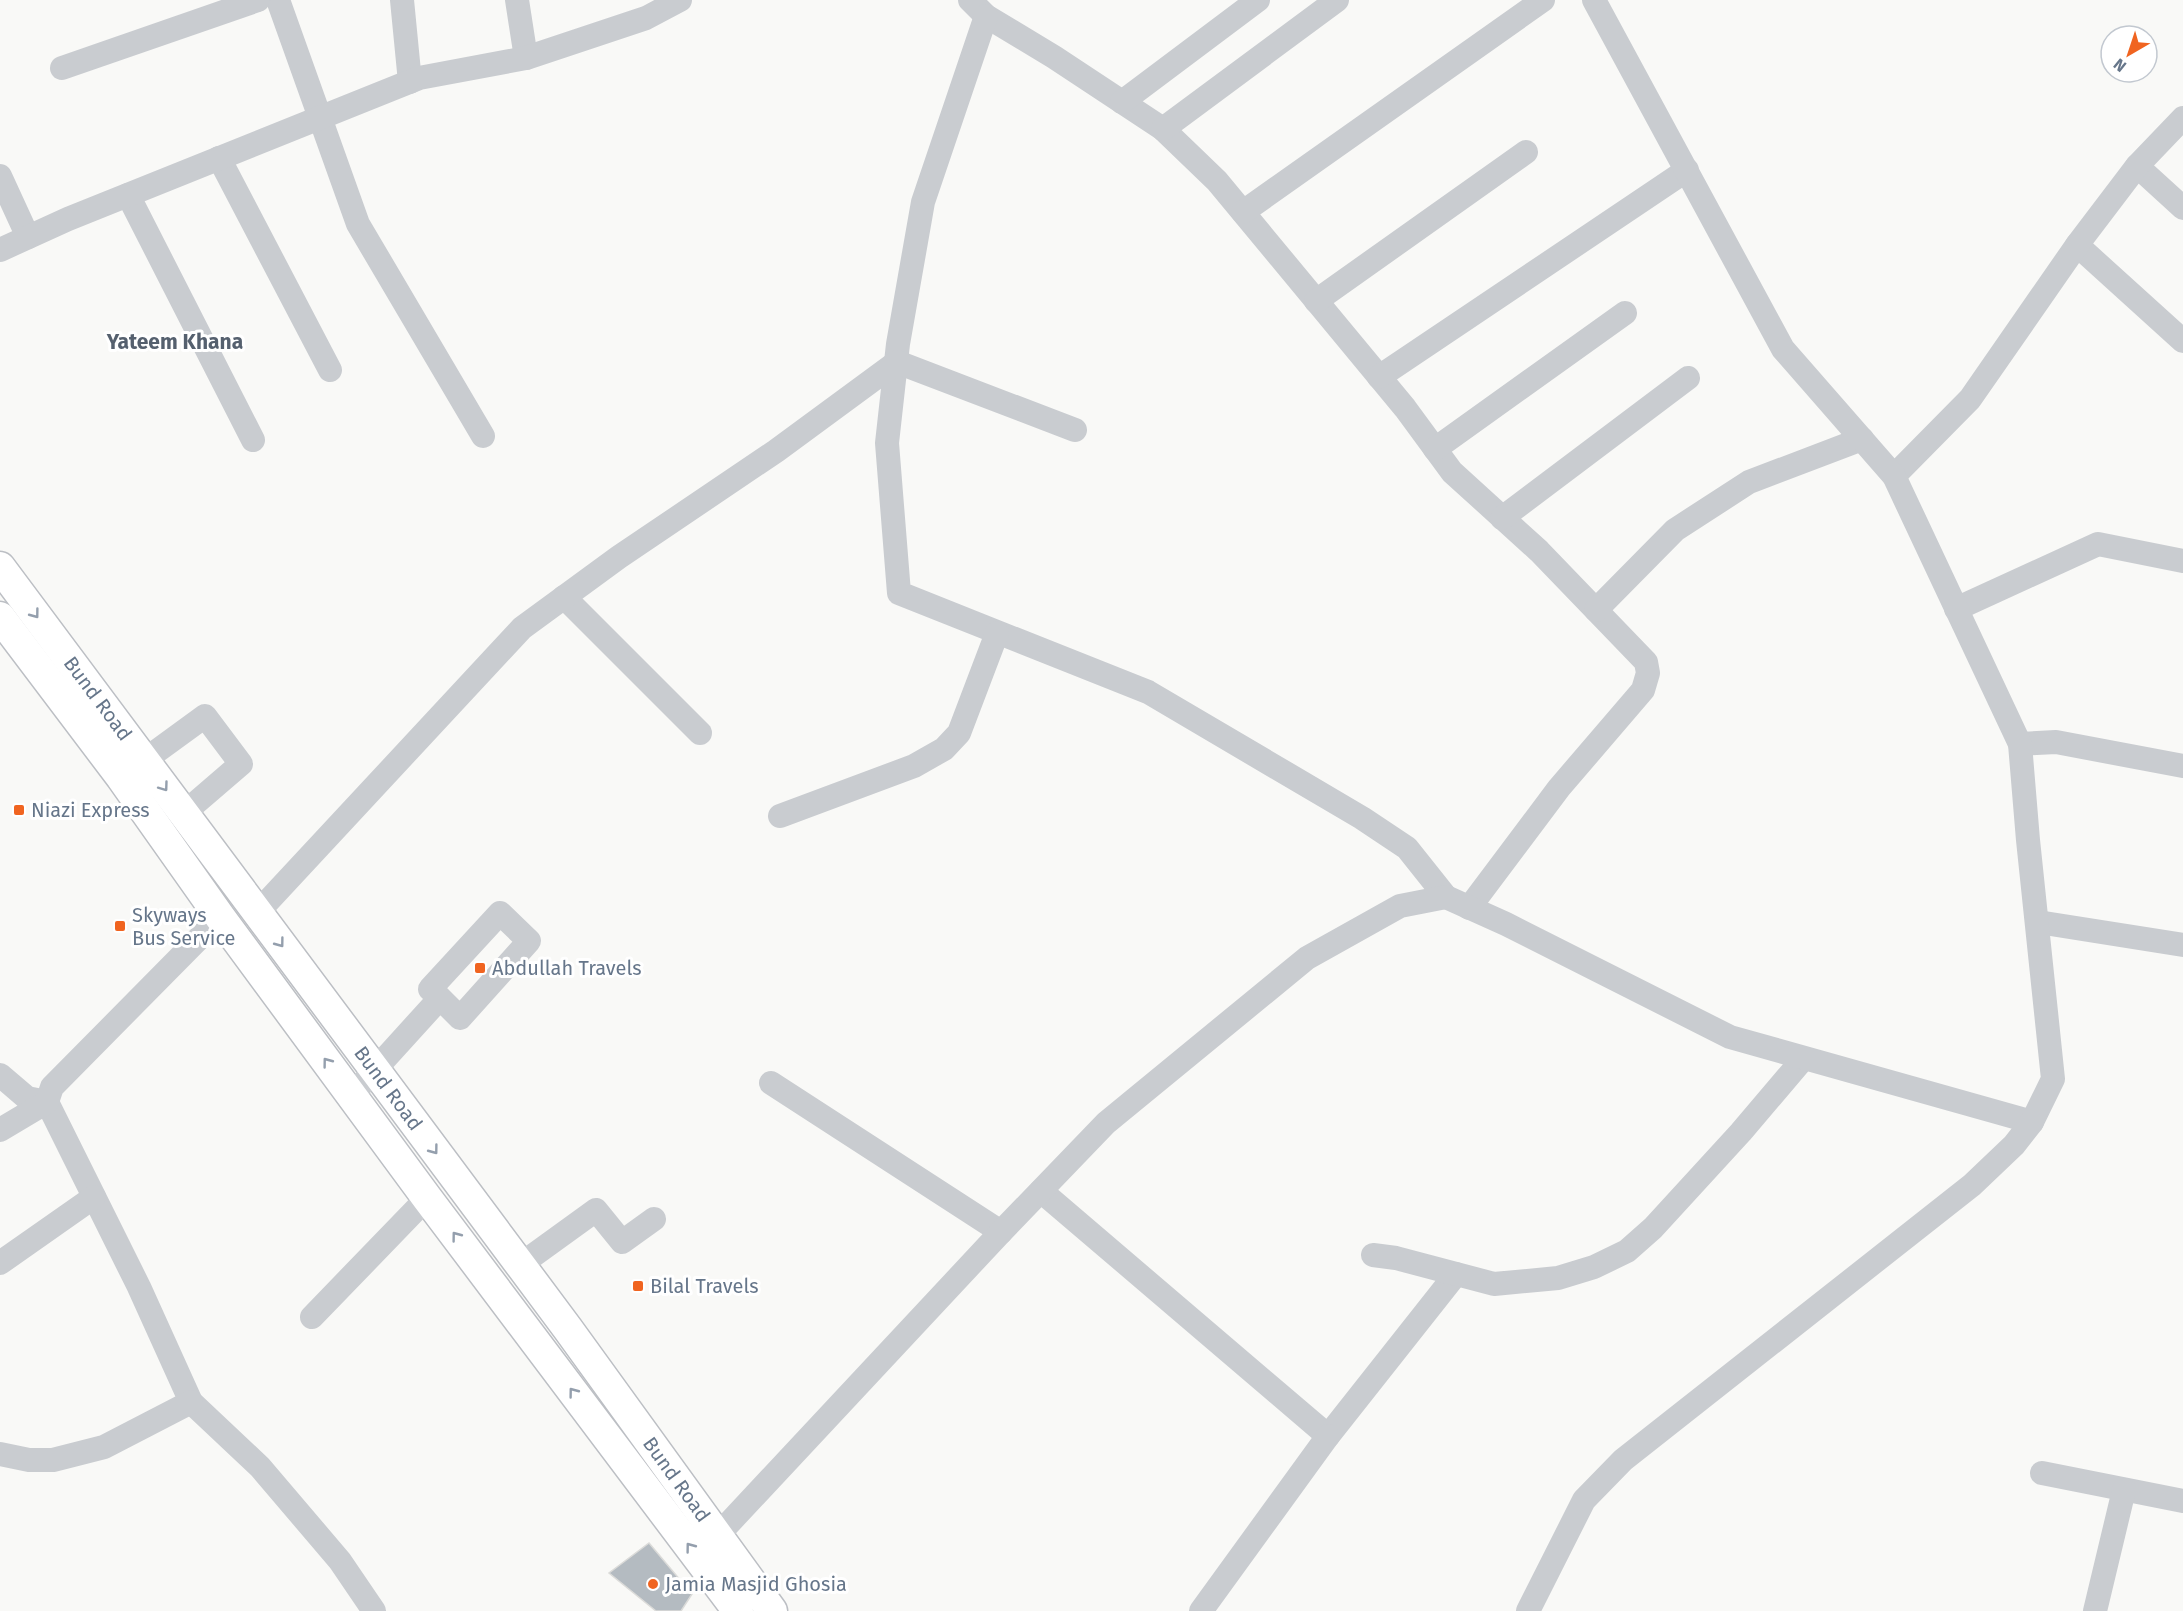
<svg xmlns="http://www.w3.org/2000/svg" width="2183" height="1611" viewBox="0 0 2183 1611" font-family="'Fira Sans',sans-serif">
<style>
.building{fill:#b4bbc1;stroke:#dbdbd9;stroke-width:1.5}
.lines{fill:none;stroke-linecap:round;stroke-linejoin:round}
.major-casing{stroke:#bcbfc4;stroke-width:33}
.minor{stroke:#c9ccd0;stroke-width:24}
.major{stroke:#fff;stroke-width:30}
.oneway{stroke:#949fad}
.poi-dot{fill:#f06420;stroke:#fff;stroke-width:2}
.labels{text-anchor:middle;stroke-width:6;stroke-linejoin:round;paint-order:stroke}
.street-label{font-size:20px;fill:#66768a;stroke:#fff}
.poi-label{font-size:20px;fill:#66768a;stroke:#fff;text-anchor:start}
.neighbourhood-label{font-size:21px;font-weight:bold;fill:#55606e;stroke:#fff}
</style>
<rect width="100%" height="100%" fill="#f9f9f7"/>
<polygon class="building" points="649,1543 692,1594 681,1611 656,1611 609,1573"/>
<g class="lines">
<defs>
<g id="major">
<path id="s1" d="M0,567L568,1329L772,1611"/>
<polyline points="0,617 121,777 220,917 427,1198 738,1611"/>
</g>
</defs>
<use href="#major" class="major-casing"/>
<g class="minor">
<polyline points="278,0 358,224 483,436"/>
<polyline points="402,0 410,82"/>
<polyline points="517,0 526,58"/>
<polyline points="970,0 986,16 1054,57 1163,129 1217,181 1405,408 1452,472 1539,551 1646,662 1648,673 1643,690 1559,788 1469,908"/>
<polyline points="986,16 923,202 898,344 887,443 899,593 1148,692 1362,818 1407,848 1446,897"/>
<polyline points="62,68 258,0"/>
<polyline points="1122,102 1258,0"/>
<polyline points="1163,129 1337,0"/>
<polyline points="219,158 330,370"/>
<polyline points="2137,166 2183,208"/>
<polyline points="0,176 28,237"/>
<polyline points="128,195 253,440"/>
<polyline points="1243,212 1543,0"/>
<polyline points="2077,245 2183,341"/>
<polyline points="0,250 68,219 419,78 526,58 646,18 680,0"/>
<polyline points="1316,301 1526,152"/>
<polyline points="1379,377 1687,170"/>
<polyline points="1435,449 1625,313"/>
<polyline points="1894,476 1970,399 2077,245 2137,166 2183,118"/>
<polyline points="1502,518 1688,378"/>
<polyline points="564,597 700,733"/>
<polyline points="1956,609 2098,544 2183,561"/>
<polyline points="1596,610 1675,530 1749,482 1862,439"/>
<polyline points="2020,744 2056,742 2183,766"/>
<polyline points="131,770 205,716 241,764 184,813"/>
<polyline points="780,816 914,766 944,749 959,733 997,633"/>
<polyline points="257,913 522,628 619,557 776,451 897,362 1075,430"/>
<polyline points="2038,922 2183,945"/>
<polyline points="0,1075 27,1098 47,1102"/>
<polyline points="771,1083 1001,1232"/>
<polyline points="352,1095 440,998 430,989 500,913 529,941 460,1018 440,998"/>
<polyline points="47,1102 139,1287 191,1402 260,1467 340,1561 374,1611"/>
<polyline points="0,1130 47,1102 52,1087 220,917"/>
<polyline points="1041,1191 1328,1436 1456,1274"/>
<polyline points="1373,1255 1396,1258 1494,1284 1558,1278 1594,1267 1627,1251 1653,1228 1741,1132 1803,1059"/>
<polyline points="0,1263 94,1197"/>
<polyline points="520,1265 596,1210 622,1242 654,1219"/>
<polyline points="312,1317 427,1198"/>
<polyline points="0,1454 29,1460 53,1460 104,1447 191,1402"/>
<polyline points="2042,1473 2183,1501"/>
<polyline points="717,1536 1001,1232 1106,1123 1307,958 1400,906 1446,897 1506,924 1730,1037 2032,1122"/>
<polyline points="1201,1611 1328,1436"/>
<polyline points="1528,1611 1584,1500 1623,1460 1972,1185 2014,1145 2032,1122 2053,1079 2028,840 2020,744 1894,476 1783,349 1594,0"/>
<polyline points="2095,1611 2124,1490"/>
</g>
<use href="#major" class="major"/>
</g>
<defs><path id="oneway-chevron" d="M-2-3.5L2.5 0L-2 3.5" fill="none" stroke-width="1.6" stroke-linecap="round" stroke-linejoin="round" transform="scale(1.5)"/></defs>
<g class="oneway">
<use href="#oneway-chevron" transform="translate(35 614) rotate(53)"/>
<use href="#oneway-chevron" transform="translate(164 787) rotate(54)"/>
<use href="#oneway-chevron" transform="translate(280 943) rotate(53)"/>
<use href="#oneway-chevron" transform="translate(327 1062) rotate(-127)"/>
<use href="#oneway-chevron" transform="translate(434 1150) rotate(53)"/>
<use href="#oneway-chevron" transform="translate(456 1236) rotate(-127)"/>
<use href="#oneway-chevron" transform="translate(573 1392) rotate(-127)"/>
<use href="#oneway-chevron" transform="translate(690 1547) rotate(-127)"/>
</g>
<g class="poi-dot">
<rect x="13" y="804" width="12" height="12" rx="3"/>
<rect x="114" y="920" width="12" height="12" rx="3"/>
<rect x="474" y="962" width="12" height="12" rx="3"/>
<rect x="632" y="1280" width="12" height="12" rx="3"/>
<circle cx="653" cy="1584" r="6"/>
</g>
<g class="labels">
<g class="street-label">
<text dy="7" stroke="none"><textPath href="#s1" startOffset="164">Bund Road</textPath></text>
<text dy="7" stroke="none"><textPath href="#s1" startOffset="650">Bund Road</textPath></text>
<text dy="7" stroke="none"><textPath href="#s1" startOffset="1136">Bund Road</textPath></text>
</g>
<g class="poi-label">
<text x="31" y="817">Niazi Express</text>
<text x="132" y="922">Skyways<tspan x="132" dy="23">Bus Service</tspan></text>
<text x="492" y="975">Abdullah Travels</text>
<text x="650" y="1293">Bilal Travels</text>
<text x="665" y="1591">Jamia Masjid Ghosia</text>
</g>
<g class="neighbourhood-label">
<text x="175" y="349">Yateem Khana</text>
</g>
</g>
<g transform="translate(2129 54) rotate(219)"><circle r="28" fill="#ffffff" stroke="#c2c8d0" stroke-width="1.5"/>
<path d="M0-4.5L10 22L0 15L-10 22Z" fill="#f06420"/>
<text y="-9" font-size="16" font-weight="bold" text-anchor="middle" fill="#66768a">N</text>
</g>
</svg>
